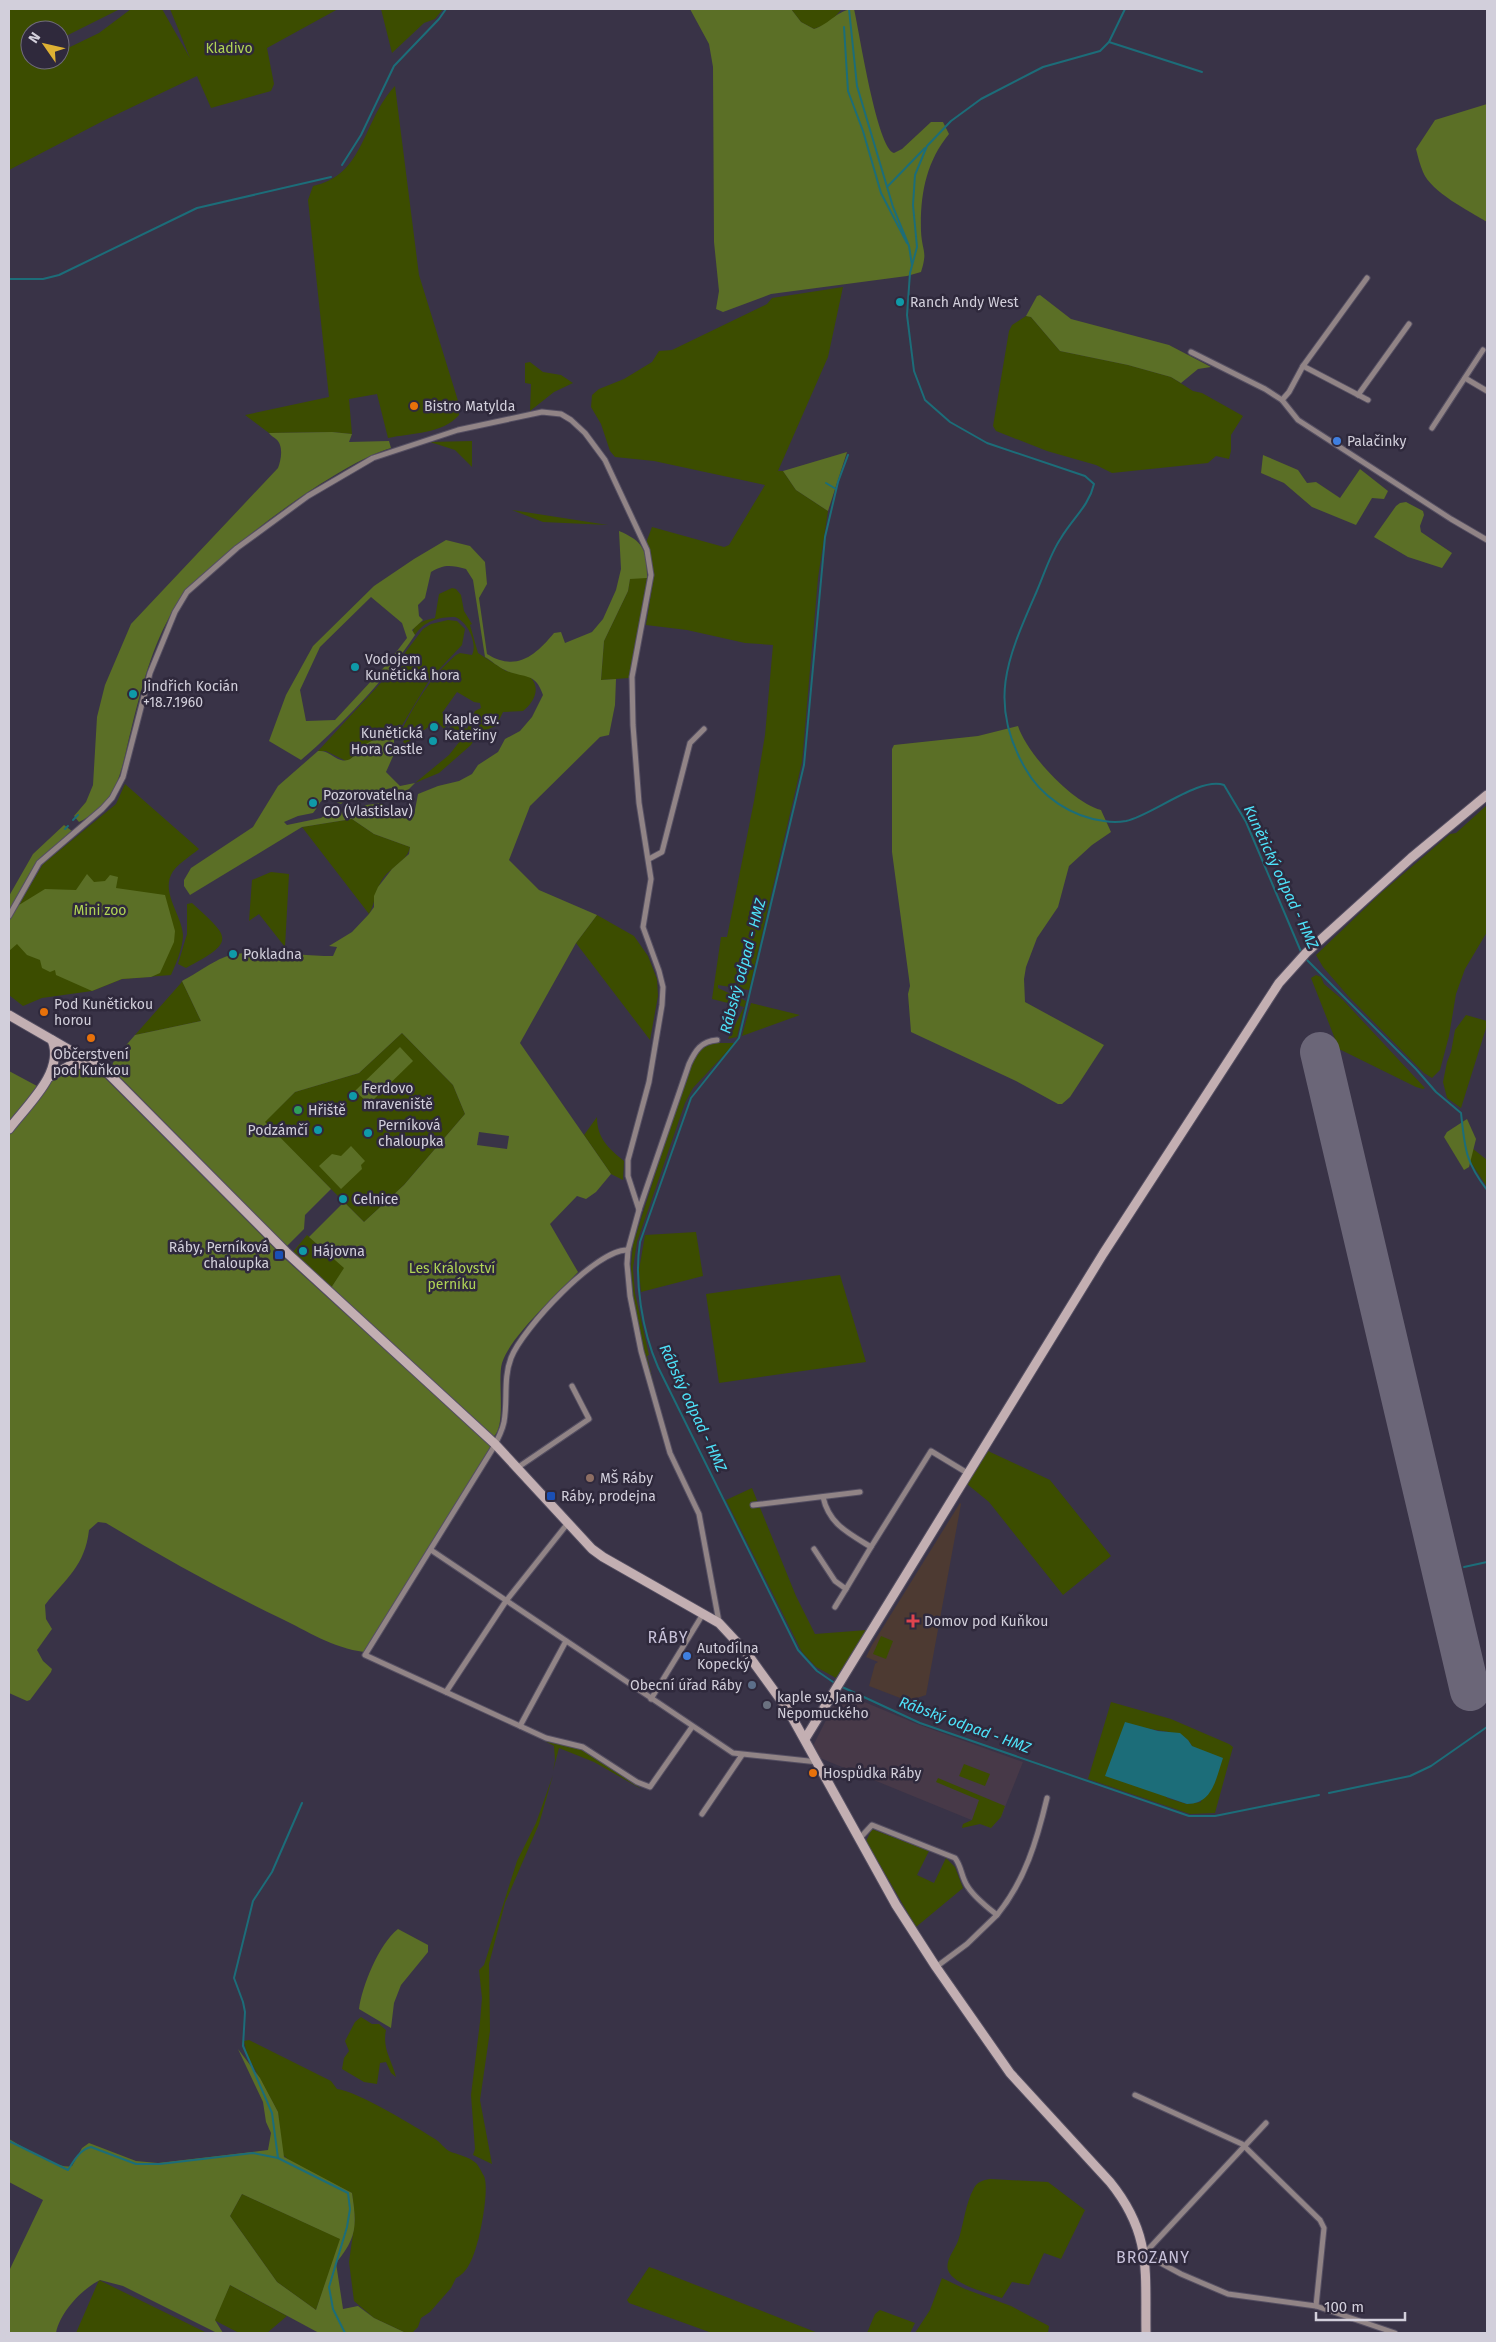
<svg xmlns="http://www.w3.org/2000/svg" width="1496" height="2342" viewBox="0 0 1496 2342" font-family="'Fira Sans',sans-serif">
<style>
.industrial{fill:#473948}
.medical{fill:#4d3a32}
.green{fill:#3c4d00;fill-rule:evenodd}
.forest{fill:#5b6f26;fill-rule:evenodd}
.water{fill:#1c6d79}
.lines{fill:none;stroke-linecap:round;stroke-linejoin:round}
.stream{stroke:#1c6d79;stroke-width:2}
.runway{stroke:#6b6678;stroke-width:40}
.street-casing{stroke:#554f62;stroke-width:7}
.secondary-casing{stroke:#554f62;stroke-width:11}
.street{stroke:#918486;stroke-width:5}
.secondary{stroke:#c3afb2;stroke-width:9}
.culture-dot{fill:#0f9aa8;stroke:#2f293c;stroke-width:2}
.food-dot{fill:#e8710a;stroke:#2f293c;stroke-width:2}
.shop-dot{fill:#3f7fe0;stroke:#2f293c;stroke-width:2}
.leisure-dot{fill:#2e9e5b;stroke:#2f293c;stroke-width:2}
.transit-dot{fill:#1a4fb4;stroke:#2f293c;stroke-width:2}
.education-dot{fill:#8d6e63;stroke:#2f293c;stroke-width:2}
.health-dot{fill:#e0444e;stroke:#2f293c;stroke-width:2}
.service-dot{fill:#5c6f8a;stroke:#2f293c;stroke-width:2}
.worship-dot{fill:#6b7280;stroke:#2f293c;stroke-width:2}
.labels{text-anchor:middle;stroke-width:5;stroke-linejoin:round;paint-order:stroke}
.park-label{font-size:14px;fill:#b0d456;stroke:#2f293c}
.poi-label{font-size:14px;fill:#d2cfdb;stroke:#2f293c;text-anchor:start}
.water-label{font-size:15px;font-style:italic;fill:#4ee2f9;stroke:#2f293c}
.quarter-label{font-size:16px;letter-spacing:1px;fill:#c7c1d9;stroke:#2f293c}
</style>
<rect width="100%" height="100%" fill="#393347"/>
<polygon class="industrial" points="839,1694 847,1698 850,1696 917,1724 1023,1762 1001,1817 991,1828 820,1758 813,1746"/>
<polygon class="medical" points="960,1503 961,1504 926,1695 908,1701 869,1686 875,1664 878,1662 866,1657 872,1645"/>
<g class="green">
<path d="M9,9H120L64,37L70,47L99,33L131,9H162L190,58L170,9H338L267,48L274,84L271,91L211,108L197,76L103,121L9,170ZM30,30H60V60H30Z"/>
<polygon points="381,9 443,9 435,19 424,23 392,53"/>
<polygon points="791,9 842,9 829,23 814,29 801,22"/>
<path d="M395,86L419,275L459,404V415C443,434 411,433 388,438L377,394L349,399L352,434L332,432L269,433L245,415L329,397L308,200L313,186C365,175 362,121 395,86Z"/>
<polygon points="843,287 828,357 778,471 783,471 796,490 828,511 818,578 802,762 749,990 718,985 718,988 746,1001 737,1037 728,1039 744,1007 712,999 721,937 727,937 754,801 765,735 773,645 745,643 687,630 646,625 654,575 646,543 652,527 724,547 729,545 765,485 654,461 615,457 610,451 601,424 591,407 592,395 599,389 624,379 652,362 659,351 672,350 767,304 772,298"/>
<polygon points="1026,316 1031,317 1060,351 1128,365 1171,377 1193,391 1202,393 1243,416 1231,435 1231,451 1229,459 1216,456 1208,463 1112,473 1096,465 1047,451 996,431 993,426 1009,331 1012,325"/>
<polygon points="530,362 543,372 561,375 573,383 554,392 530,411 531,384 525,383 525,363"/>
<polygon points="472,441 472,467 455,450 430,442"/>
<polygon points="512,510 608,525 543,522"/>
<polygon points="630,578 647,578 641,624 631,672 629,678 601,680 604,641 628,591"/>
<path d="M452,588L456,589L461,595L464,611L472,624L470,625L478,653L506,671L529,676C542,688 534,702 523,711L503,712L496,726L478,733L471,745L439,773L415,783L449,755L460,741L447,731L454,722L467,729L475,711L481,708L480,703L474,702L457,692L442,713L451,720L444,729L436,721L406,744L403,742L406,737L400,734C413,706 432,675 456,655L460,653L472,655C478,643 467,621 455,617C439,617 424,621 415,635L413,633C413,623 426,620 435,618L439,594Z"/>
<path d="M448,620L457,621L465,629L462,645L430,679L398,732L394,735V754L393,735C384,742 372,743 362,748C355,752 354,759 346,761L326,751H318L389,674L423,629L431,624Z"/>
<path d="M125,784L199,849C191,856 175,865 171,875C162,894 182,916 183,935C183,947 176,964 171,975L122,979L92,991L42,998L23,1006L9,995V921L43,864L116,804Z"/>
<polygon points="1487,805 1487,932 1465,969 1456,994 1449,1036 1440,1070 1432,1078 1424,1073 1348,996 1323,967 1316,955 1382,892 1450,834 1456,833"/>
<path d="M352,819L374,834L410,847C408,860 392,867 384,877C375,889 376,902 369,914L302,827Z"/>
<polygon points="271,872 289,874 285,947 259,914 249,921 252,880"/>
<path d="M192,903C230,938 237,941 186,968L178,964L187,934V904Z"/>
<polygon points="597,915 634,936 648,956 657,979 658,996 650,1040 576,943"/>
<polygon points="1316,975 1321,977 1324,984 1343,1000 1425,1088 1423,1089 1416,1087 1339,1049 1311,978"/>
<polygon points="182,981 201,1021 135,1035 181,983"/>
<polygon points="751,1003 800,1015 742,1036"/>
<polygon points="1466,1015 1487,1021 1487,1025 1461,1108 1447,1098 1443,1082 1447,1062 1451,1052 1455,1030"/>
<polygon points="402,1033 453,1085 465,1114 404,1185 364,1222 264,1122 295,1092 359,1073"/>
<polygon points="711,1043 735,1043 693,1088 685,1103 637,1242 633,1268 635,1293 649,1355 647,1356 662,1419 639,1336 630,1276 633,1244 690,1065 697,1052"/>
<path d="M597,1117C597,1138 608,1148 624,1161L623,1180L611,1174L584,1135Z"/>
<polygon points="1472,1148 1487,1160 1487,1187 1468,1158"/>
<polygon points="696,1232 703,1276 641,1292 639,1270 645,1235"/>
<polygon points="307,1235 345,1268 331,1288 293,1252"/>
<polygon points="840,1275 866,1362 719,1383 706,1294"/>
<polygon points="988,1451 1050,1480 1111,1556 1063,1595 989,1502 967,1484"/>
<polygon points="752,1488 796,1596 815,1634 867,1630 836,1678 816,1667 802,1652 726,1500"/>
<polygon points="881,1636 893,1641 886,1659 873,1654"/>
<path d="M1111,1702L1171,1719L1229,1744L1233,1747L1215,1813L1190,1814L1088,1779ZM1144,1728L1169,1732L1188,1740L1192,1746L1201,1802L1187,1804L1167,1798Z"/>
<polygon points="543,1740 577,1746 643,1790 594,1762 559,1748 553,1771 555,1760 554,1746"/>
<polygon points="964,1764 990,1774 985,1786 959,1776"/>
<polygon points="553,1775 539,1824 505,1903 489,1964 490,2031 480,2100 492,2164 473,2155 475,2149 471,2095 480,2022 482,1998 479,1970 484,1965 517,1861 536,1823"/>
<polygon points="938,1778 1005,1806 1001,1817 991,1828 980,1824 962,1828 963,1824 972,1820 979,1800 936,1782"/>
<polygon points="872,1829 929,1851 917,1875 934,1883 946,1858 955,1867 963,1888 916,1927 866,1841"/>
<path d="M361,2017L372,2024H379L386,2030C382,2049 392,2060 396,2077L391,2073L386,2062L380,2063L377,2084L364,2082L342,2069L344,2058L349,2051L345,2041L355,2022Z"/>
<path d="M249,2040L331,2081L337,2089C357,2091 416,2127 435,2139C440,2142 445,2149 449,2151C458,2155 468,2156 476,2163C479,2166 482,2173 484,2176C489,2188 482,2224 479,2237C475,2251 470,2272 456,2278L451,2288L430,2312L421,2318L418,2327L412,2333H406L374,2318L354,2301L349,2262L355,2219L352,2193L292,2163L282,2154L278,2112L247,2055L244,2041Z"/>
<path d="M990,2179L1048,2182L1085,2210L1061,2259L1044,2253L1029,2285L1012,2282L1002,2298C988,2293 953,2285 948,2270C945,2261 955,2249 958,2241C964,2224 965,2204 974,2188C977,2182 983,2180 990,2179Z"/>
<polygon points="242,2194 341,2239 316,2310 277,2282 230,2216"/>
<polygon points="649,2267 655,2269 818,2333 712,2333 629,2303 627,2300"/>
<polygon points="942,2278 965,2289 1011,2306 1049,2326 1048,2333 915,2333 930,2310"/>
<polygon points="99,2280 207,2333 76,2333"/>
<polygon points="230,2285 287,2316 267,2333 239,2333 214,2320"/>
<polygon points="880,2310 915,2323 910,2333 867,2333 875,2314"/>
</g>
<g class="forest">
<path d="M690,9H791L801,22L814,29C830,24 838,9 854,9C859,30 877,149 894,153L902,149L931,122H943L949,134C926,162 920,195 921,231C922,252 928,250 921,272L907,276L771,294L723,312L716,309L719,291L714,242L713,67L709,44Z"/>
<path d="M1487,104V222C1469,211 1431,192 1423,172C1420,165 1418,157 1416,149L1435,120Z"/>
<polygon points="1040,295 1071,319 1169,345 1211,367 1198,369 1181,383 1171,377 1128,365 1060,351 1031,317 1026,316 1037,296"/>
<path d="M332,432L352,434L349,442L389,441L391,448C337,463 204,562 174,609C152,645 141,690 131,730C125,753 122,779 108,799C103,807 88,818 79,822L74,816L86,802L93,785L97,717L105,685L131,624L278,468C281,460 284,446 276,439C274,437 271,436 269,433Z"/>
<polygon points="847,452 828,511 796,490 783,471"/>
<polygon points="1263,455 1298,470 1307,483 1316,482 1340,498 1360,469 1388,491 1384,499 1372,498 1356,525 1312,507 1284,483 1261,473"/>
<polygon points="1406,502 1423,511 1424,515 1420,526 1421,532 1452,553 1442,568 1408,557 1374,537 1396,506 1400,503"/>
<path d="M619,531C643,541 647,550 647,575V578L630,579L628,591L604,641L601,680L616,679L615,705L609,735L600,737L530,806L509,860L539,890L597,915L576,943L520,1043L611,1174L596,1192L586,1199L577,1196L550,1224L578,1272C557,1295 511,1335 502,1363C497,1380 507,1427 493,1437L331,1288L344,1268L309,1237L344,1202L364,1222L404,1185L465,1114L453,1085L402,1033L359,1073L295,1092L265,1122L331,1189L305,1215L304,1229L287,1246L111,1068L115,1058L135,1035L201,1021L182,981C196,974 217,958 231,955C264,948 299,956 333,956L337,947L329,946L352,932L369,914L374,907V896L378,887L392,869L409,854L410,847L374,834L352,819L302,827L190,895L184,886V880L191,868L253,827L278,786L318,751C328,750 332,757 341,760C353,763 355,752 363,746C367,743 373,740 378,738L382,741L394,735V754L386,772L400,786L415,783L399,799L396,798V792L391,788L363,795L355,800L348,798L341,804L337,802L335,795C321,795 320,805 313,813L298,816L284,822L287,825L321,818L328,813L343,811L351,806L361,808L366,805L382,803L388,810L408,819L414,815L418,794L438,786L459,781L472,774L478,765L498,752L505,739L520,731L532,717L543,695C535,671 523,679 505,670C498,667 492,661 485,657L473,580L466,569C451,565 444,564 431,572L425,598L418,605L419,616L423,620L412,630L415,635C386,679 341,726 301,760L269,741L286,695L313,646L374,586L414,559L446,540L470,546L485,562L487,584L479,598L487,654C516,672 535,656 554,633L561,632L565,643L592,632L603,619L616,590L621,569ZM371,597L402,623L407,638L387,664L335,720L306,721L300,690L320,647ZM479,1132L509,1136L507,1149L477,1145Z"/>
<path d="M1018,726C1027,754 1073,803 1101,810L1111,832L1092,845L1069,866L1058,907L1037,938L1026,967L1024,979L1025,1002L1104,1045L1070,1097L1062,1104H1058L1016,1081L911,1032L908,994L910,986L892,852V749L894,745L978,736Z"/>
<polygon points="64,825 72,831 38,861 9,912 9,896 33,854"/>
<polygon points="87,874 94,882 105,881 110,875 118,877 116,888 165,895 175,931 174,942 160,973 151,977 122,979 92,991 56,975 55,970 50,972 42,968 40,960 27,955 17,944 9,951 9,921 19,905 45,889 76,890"/>
<polygon points="400,1047 413,1061 371,1102 367,1102 355,1091"/>
<path d="M79,1069L100,1073L283,1257L491,1446L364,1652C333,1648 307,1631 280,1618C220,1589 162,1557 106,1523L98,1522L89,1530C85,1566 66,1578 45,1605L46,1619L52,1629L37,1650L43,1661L52,1669L51,1672L30,1700L27,1701L9,1693V1135L59,1072Z"/>
<polygon points="9,1071 37,1086 9,1123"/>
<polygon points="1467,1119 1476,1139 1469,1167 1464,1170 1444,1137 1447,1132"/>
<polygon points="351,1146 365,1161 361,1165 362,1169 341,1189 319,1166 332,1154 341,1156"/>
<path d="M398,1929L428,1945V1952L401,1985L394,2003L391,2028L359,2009C362,1986 379,1944 398,1929Z"/>
<path d="M238,2049L260,2078L278,2112L284,2157L352,2193C357,2226 357,2237 336,2263L343,2309L358,2306L374,2318L406,2333H319L230,2285L215,2320L223,2333H217L123,2286L100,2280C82,2289 60,2312 56,2333H9V2271L43,2200L9,2182V2139C22,2146 57,2170 72,2166L82,2148L89,2143L136,2161L158,2163L268,2150L271,2133L266,2122L263,2102ZM242,2194L340,2239L316,2310L277,2282L230,2216Z"/>
</g>
<path class="water" d="M1125,1722L1158,1731L1180,1733L1188,1740L1192,1746L1223,1758C1216,1778 1213,1804 1187,1804L1105,1776Z"/>
<g class="lines">
<g class="stream">
<polyline points="849,9 857,86 893,207 909,246 912,265"/>
<path d="M1125,9L1109,42L1100,51L1043,67L981,99L951,121L927,146L915,175L913,205L917,247L910,273L907,315L914,371L925,400L950,422L987,443L1085,476L1094,484C1089,506 1072,519 1061,538C1050,554 1044,575 1036,593C1008,657 987,702 1025,768C1041,797 1072,817 1104,821C1110,822 1120,822 1126,821C1151,816 1200,776 1224,785L1246,822L1302,954"/>
<polyline points="844,27 848,91 863,131 881,193 907,243"/>
<polyline points="1109,42 1202,72"/>
<polyline points="342,165 361,135 394,66 439,19 446,9"/>
<polyline points="887,187 925,148"/>
<polyline points="9,279 43,279 59,275 197,208 331,177"/>
<polyline points="826,483 836,489"/>
<polyline points="73,820 78,815"/>
<polyline points="65,829 68,826"/>
<path d="M1305,958L1416,1069L1436,1092L1461,1113C1465,1149 1465,1161 1487,1190"/>
<polyline points="1464,1567 1487,1562"/>
<path d="M836,1684L817,1671L798,1650L658,1367C642,1331 634,1280 640,1242L691,1098L739,1038L804,765L825,537L838,482L848,455"/>
<polyline points="840,1686 920,1723 1189,1816 1215,1816 1319,1795"/>
<polyline points="1329,1793 1410,1776 1431,1766 1487,1727"/>
<path d="M9,2141L68,2170C73,2162 80,2149 91,2147L136,2164H160L253,2153L278,2158L348,2193L350,2209L347,2227L329,2287L333,2309L345,2333"/>
<polyline points="278,2158 272,2113 243,2046 245,2012 243,2002 234,1978 253,1901 272,1872 302,1803"/>
</g>
<polyline class="runway" points="1320,1052 1470,1691"/>
<defs>
<g id="street">
<polyline points="1191,352 1265,389 1282,400 1298,420 1451,519 1487,540"/>
<polyline points="1303,366 1367,278"/>
<polyline points="1465,378 1487,391"/>
<polyline points="1358,395 1409,324"/>
<polyline points="1282,400 1289,392 1303,366 1368,400"/>
<polyline points="1432,428 1483,350"/>
<polyline points="649,859 662,852 690,743 704,729"/>
<polyline points="9,916 39,863 102,809 112,798 123,777 150,673 175,612 187,592 237,548 308,496 373,458 458,430 542,412 561,414 571,420 585,433 605,460 647,550 651,575 632,677 633,725 639,803 651,879 643,927 659,971 663,987 662,1005 649,1082 628,1160 628,1176 639,1210"/>
<path d="M717,1040C701,1041 695,1051 689,1064L639,1210L628,1250L627,1264L630,1296L641,1351L670,1453L699,1514L719,1622"/>
<path d="M628,1250C597,1248 522,1329 511,1358C503,1379 508,1400 504,1422C502,1432 497,1441 492,1450L365,1655L546,1738L583,1747L637,1782L650,1787L692,1727"/>
<polyline points="517,1468 589,1419 572,1386"/>
<path d="M823,1497C829,1524 848,1533 871,1547L931,1451L969,1474"/>
<polyline points="753,1505 860,1492"/>
<polyline points="814,1549 835,1581 846,1589 871,1547"/>
<polyline points="431,1550 733,1753 818,1762"/>
<polyline points="835,1607 846,1589"/>
<polyline points="446,1692 506,1601 568,1523"/>
<polyline points="651,1699 703,1614"/>
<polyline points="520,1726 566,1641"/>
<polyline points="702,1814 742,1755"/>
<path d="M859,1839L872,1825L955,1858C962,1867 961,1877 968,1887C975,1898 987,1907 997,1915L967,1944L936,1967"/>
<path d="M997,1915C1025,1881 1037,1840 1047,1798"/>
<polyline points="1135,2095 1242,2144 1320,2220 1324,2228 1316,2306"/>
<polyline points="1266,2123 1144,2254 1181,2274 1228,2294 1316,2306 1395,2333"/>
</g>
<g id="secondary">
<path d="M9,1015L106,1071L286,1252L495,1444L592,1549L603,1557L719,1623L746,1652L788,1710L896,1905L936,1967L1010,2073L1110,2182C1152,2234 1145,2271 1146,2333"/>
<polyline points="49,1077 69,1066 90,1062"/>
<path d="M9,1129C27,1105 65,1072 52,1040"/>
<polyline points="805,1739 1103,1254 1279,983 1306,953 1411,858 1487,795"/>
</g>
</defs>
<use href="#street" class="street-casing"/>
<use href="#secondary" class="secondary-casing"/>
<use href="#street" class="street"/>
<use href="#secondary" class="secondary"/>
</g>
<g class="culture-dot">
<circle cx="900" cy="302" r="5"/>
<circle cx="355" cy="667" r="5"/>
<circle cx="133" cy="694" r="5"/>
<circle cx="434" cy="727" r="5"/>
<circle cx="433" cy="741" r="5"/>
<circle cx="313" cy="803" r="5"/>
<circle cx="233" cy="954" r="5"/>
<circle cx="353" cy="1096" r="5"/>
<circle cx="318" cy="1130" r="5"/>
<circle cx="368" cy="1133" r="5"/>
<circle cx="343" cy="1199" r="5"/>
<circle cx="303" cy="1251" r="5"/>
</g>
<g class="food-dot">
<circle cx="414" cy="406" r="5"/>
<circle cx="44" cy="1012" r="5"/>
<circle cx="91" cy="1038" r="5"/>
<circle cx="813" cy="1773" r="5"/>
</g>
<g class="shop-dot">
<circle cx="1337" cy="441" r="5"/>
<circle cx="687" cy="1656" r="5"/>
</g>
<circle class="leisure-dot" cx="298" cy="1110" r="5"/>
<g class="transit-dot">
<rect x="274" y="1250" width="10" height="10" rx="2.5"/>
<rect x="546" y="1491" width="10" height="10" rx="2.5"/>
</g>
<circle class="education-dot" cx="590" cy="1478" r="5"/>
<path class="health-dot" d="M910.5 1613.5h5v5h5v5h-5v5h-5v-5h-5v-5h5z"/>
<circle class="service-dot" cx="752" cy="1685" r="5"/>
<circle class="worship-dot" cx="767" cy="1705" r="5"/>
<g class="labels">
<g class="park-label">
<text x="229" y="53">Kladivo</text>
<text x="100" y="915">Mini zoo</text>
<text x="452" y="1273">Les Království<tspan x="452" dy="16">perníku</tspan></text>
</g>
<g class="poi-label">
<text x="910" y="307">Ranch Andy West</text>
<text x="424" y="411">Bistro Matylda</text>
<text x="1347" y="446">Palačinky</text>
<text x="365" y="664">Vodojem<tspan x="365" dy="16">Kunětická hora</tspan></text>
<text x="143" y="691">Jindřich Kocián<tspan x="143" dy="16">+18.7.1960</tspan></text>
<text x="444" y="724">Kaple sv.<tspan x="444" dy="16">Kateřiny</tspan></text>
<text x="423" y="738" text-anchor="end">Kunětická<tspan x="423" dy="16">Hora Castle</tspan></text>
<text x="323" y="800">Pozorovatelna<tspan x="323" dy="16">CO (Vlastislav)</tspan></text>
<text x="243" y="959">Pokladna</text>
<text x="54" y="1009">Pod Kunětickou<tspan x="54" dy="16">horou</tspan></text>
<text x="91" y="1059" text-anchor="middle">Občerstvení<tspan x="91" dy="16">pod Kuňkou</tspan></text>
<text x="363" y="1093">Ferdovo<tspan x="363" dy="16">mraveniště</tspan></text>
<text x="308" y="1115">Hřiště</text>
<text x="378" y="1130">Perníková<tspan x="378" dy="16">chaloupka</tspan></text>
<text x="308" y="1135" text-anchor="end">Podzámčí</text>
<text x="353" y="1204">Celnice</text>
<text x="269" y="1252" text-anchor="end">Ráby, Perníková<tspan x="269" dy="16">chaloupka</tspan></text>
<text x="313" y="1256">Hájovna</text>
<text x="600" y="1483">MŠ Ráby</text>
<text x="561" y="1501">Ráby, prodejna</text>
<text x="924" y="1626">Domov pod Kuňkou</text>
<text x="697" y="1653">Autodílna<tspan x="697" dy="16">Kopecký</tspan></text>
<text x="742" y="1690" text-anchor="end">Obecní úřad Ráby</text>
<text x="777" y="1702">kaple sv. Jana<tspan x="777" dy="16">Nepomuckého</tspan></text>
<text x="823" y="1778">Hospůdka Ráby</text>
</g>
<g class="water-label">
<text transform="translate(1281 877) rotate(65)" y="5">Kunětický odpad - HMZ</text>
<text transform="translate(743 966) rotate(-75)" y="5">Rábský odpad - HMZ</text>
<text transform="translate(693 1408) rotate(65)" y="5">Rábský odpad - HMZ</text>
<text transform="translate(965 1725) rotate(20)" y="5">Rábský odpad - HMZ</text>
</g>
<g class="quarter-label">
<text x="668" y="1643">RÁBY</text>
<text x="1153" y="2263">BROZANY</text>
</g>
</g>
<rect width="1496" height="2342" fill="none" stroke="#d2cfdb" stroke-width="20"/>
<g transform="translate(45 45) rotate(304)"><circle r="24" fill="#2f293c" stroke="#706b7c"/>
<path d="M0-4L9 19L0 12L-9 19Z" fill="#deb133"/>
<text y="-8" font-size="14" font-weight="bold" text-anchor="middle" fill="#d2cfdb">N</text>
</g>
<path d="M1316 2312v8h89v-8" fill="none" stroke="#d2cfdb" stroke-width="2.5"/>
<text x="1324" y="2312" font-size="15" fill="#d2cfdb" stroke="#2f293c" stroke-width="4" paint-order="stroke">100 m</text>
</svg>
